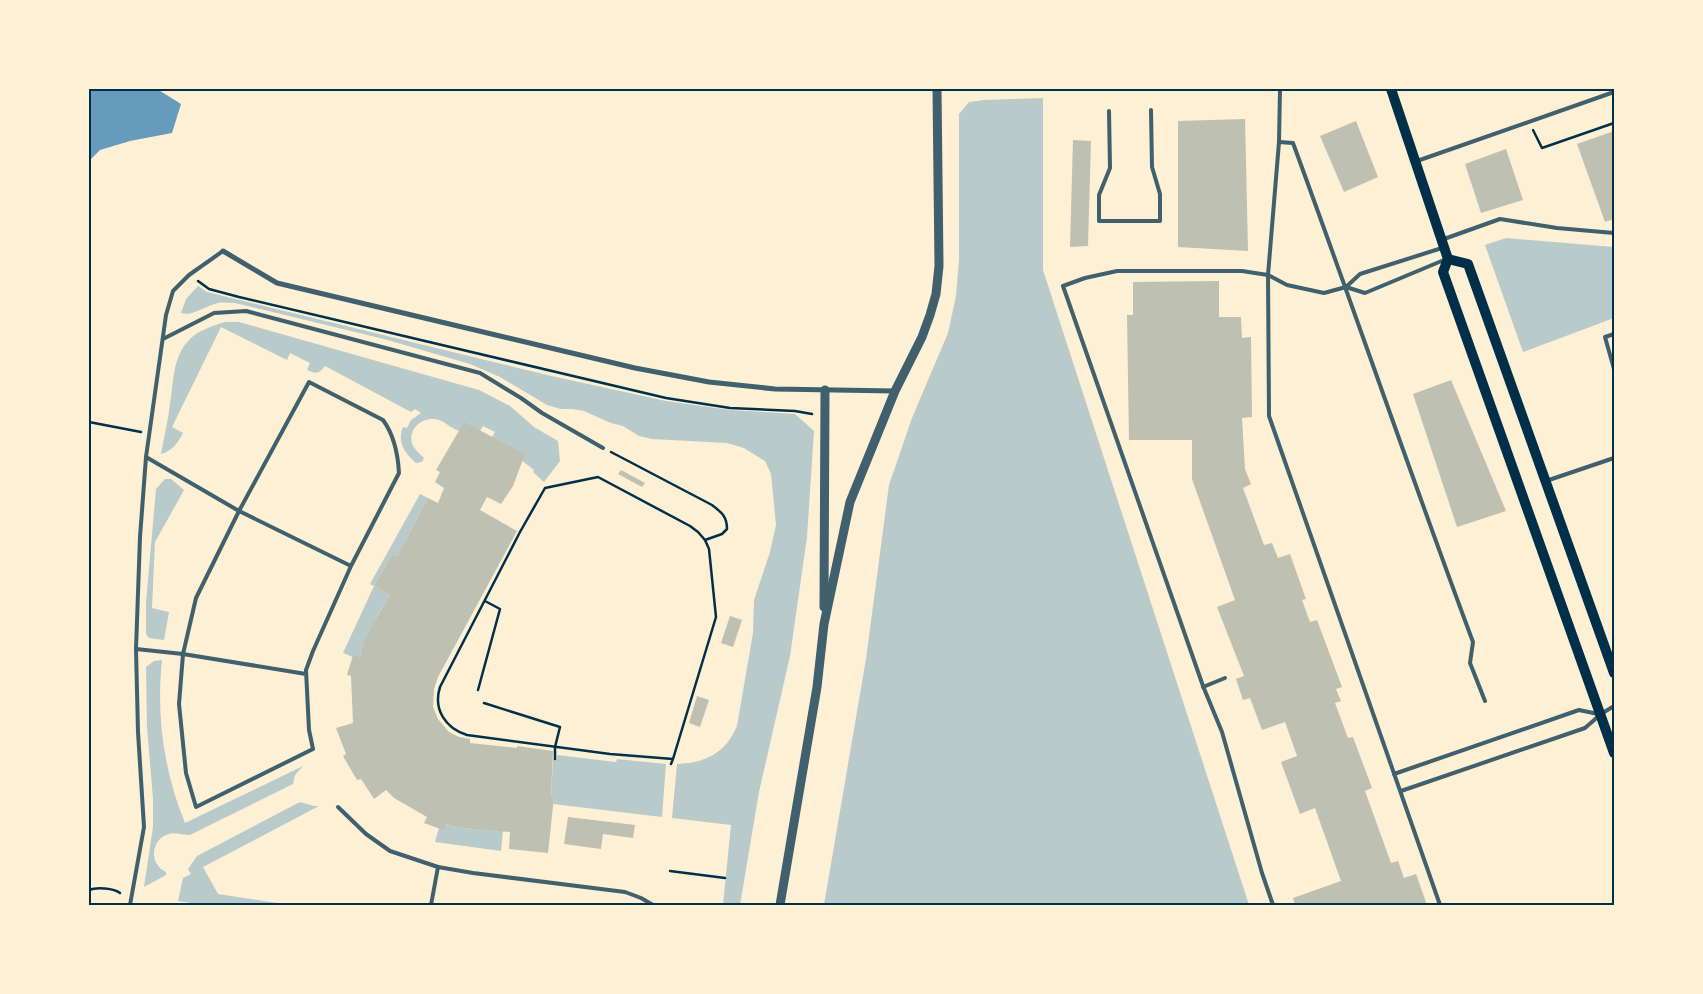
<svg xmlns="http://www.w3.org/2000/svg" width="1703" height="994" viewBox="0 0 1703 994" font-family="Quicksand,sans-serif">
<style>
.green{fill:#b9caca}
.water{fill:#669bbc}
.building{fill:#bec0b2}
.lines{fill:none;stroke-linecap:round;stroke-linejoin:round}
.path{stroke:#003049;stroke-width:2.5}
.service{stroke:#3f606c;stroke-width:4}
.minor{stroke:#3f606c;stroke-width:5}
.tertiary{stroke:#3f606c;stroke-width:9}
.secondary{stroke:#003049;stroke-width:10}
.neatline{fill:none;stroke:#003049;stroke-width:2}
</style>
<rect width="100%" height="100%" fill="#fdf0d5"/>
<g class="green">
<polygon points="1043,98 1043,270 1249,905 824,905 866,659 889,485 912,418 948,333 956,296 959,260 959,114 969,102 984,100"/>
<polygon points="1506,238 1614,247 1614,318 1523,352 1485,245"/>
<path d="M198,286L207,292L547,375L666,401L730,410L795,414L814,431L807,537L790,656L759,792L740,905H723L731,825L672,818L677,764C705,763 726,753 737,726L753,633L754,600L770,552L776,525L771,474L765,461L744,448L727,443L652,439L639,436L623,426L611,423L584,411L572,409H561L547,405L500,377L470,364L384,339L235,303C229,303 223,302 218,303C206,305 193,317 181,313L186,299Z"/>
<path d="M225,322H239L479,390L510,406L534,427L558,441L560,461L544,482L533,472L534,470L492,437L495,432L483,426L480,431C474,431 466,432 460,431C450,429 443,418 432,419C418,419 407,433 413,446C416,451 421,455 424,458L422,462L416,463C404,452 397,442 403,427L407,428L411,420L421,413L415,409L411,412L325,366C319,374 316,374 307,370L310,363L290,353L287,360L221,327L172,427L183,433C178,443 172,451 161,454C164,437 168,421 170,404C174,381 172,357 190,339C199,330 213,326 225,322Z"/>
<polygon points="165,479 171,479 184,490 155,542 152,608 169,612 164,640 149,638 146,634 146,603 156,489"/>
<path d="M420,494L428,498L397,556L392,554L374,586L390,595C377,615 366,634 360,657H353L343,653L374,586L370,584Z"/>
<path d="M162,660C156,716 164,772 185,823L303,766L295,775L293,784L190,835C182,835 174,831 166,835C150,842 150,865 166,872V875L144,887L153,827V799L147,727L146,667L154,661Z"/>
<polygon points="557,755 616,762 617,759 666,764 662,817 553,804 554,797 551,797 553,759 557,759"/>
<polygon points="300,802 314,806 319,806 203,867 218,894 290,905 203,905 178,901 183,878 191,874 188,869 197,856"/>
<polygon points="446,824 461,828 503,831 501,851 435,842 439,828"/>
</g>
<polygon class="water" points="89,89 157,89 181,104 172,133 130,141 100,150 89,161"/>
<g class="building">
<polygon points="1245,119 1248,251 1178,247 1178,121"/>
<polygon points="1356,121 1378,177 1344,192 1320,136"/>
<polygon points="1614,131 1614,219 1605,222 1577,144"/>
<polygon points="1073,140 1091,141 1088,246 1070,247"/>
<polygon points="1506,149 1523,200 1481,213 1465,164"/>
<polygon points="1219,281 1219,317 1241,317 1242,338 1251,337 1252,417 1242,418 1245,469 1251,484 1243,488 1264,545 1272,543 1278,558 1290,554 1306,599 1302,600 1310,622 1317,620 1342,687 1336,689 1341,701 1335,703 1348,738 1353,737 1372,788 1365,791 1391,863 1398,861 1404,878 1416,874 1427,905 1295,905 1293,898 1341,881 1315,808 1300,814 1281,762 1297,756 1285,722 1262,730 1250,698 1243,700 1236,679 1244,676 1217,607 1235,600 1192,479 1192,440 1129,440 1127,315 1133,315 1133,282"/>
<polygon points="1451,380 1506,511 1457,527 1413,394"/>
<polygon points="464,422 525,454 513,486 501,504 487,497 480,510 517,531 438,677 434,689 433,707 438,719 449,732 459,737 470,739 470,743 517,748 517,746 553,751 551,797 554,797 548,853 509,849 510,832 461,828 446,824 443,830 424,823 427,817 394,798 386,790 374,799 361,779 357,780 343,756 346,754 336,728 353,723 351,676 347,675 353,655 360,657 364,642 373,623 390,595 374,586 392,554 397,556 428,498 438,503 444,488 435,482 440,472 436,470"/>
<polygon points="621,470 645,483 642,487 618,474"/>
<polygon points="730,616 742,620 733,647 721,643"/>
<polygon points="697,696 709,700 700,727 689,723"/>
<polygon points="568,817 635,825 633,838 603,834 601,849 564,844"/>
</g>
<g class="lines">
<g class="path">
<polyline points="1533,130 1542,148 1614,123"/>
<polyline points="198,281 209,289 239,297 666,398 730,408 795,411 812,414"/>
<polyline points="89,422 141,432"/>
<path d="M611,452L712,505C721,512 727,516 727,529L722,534L705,540"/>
<polyline points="478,690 500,609 485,601"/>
<polyline points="484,703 560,727 555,747 555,759"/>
<path d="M671,764L673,759L716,617L709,549L705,540L698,532L690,526L598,477L545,488L520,532L440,687C433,709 445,728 467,735L610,754L673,759"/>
<polyline points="670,871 725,878"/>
<path d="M89,890C96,887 114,888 120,893"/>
</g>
<g class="service">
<polyline points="1109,111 1110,168 1099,195 1099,221 1160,221 1160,194 1152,167 1151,110"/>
<path d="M1279,142L1293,143C1354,309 1411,476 1473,642L1470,663L1485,701"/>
<polyline points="1417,161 1614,92"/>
<polyline points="1444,239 1500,219 1557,228 1614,233"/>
<polyline points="1346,287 1365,293 1444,260"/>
<polyline points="1614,334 1605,337 1614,369"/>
<polyline points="163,339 214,313 246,311 480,373 521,398 542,413 603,448"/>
<polyline points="1546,481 1614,458"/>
<polyline points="136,649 183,654 196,598 239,511 146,457"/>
<path d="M306,674L183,654L179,704L186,773L196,807L313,749L309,730L306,670L313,651L351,566L239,511L309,382L383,420C394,435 398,455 399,473L351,566"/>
<polyline points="1203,687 1225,678"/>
<polyline points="1394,774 1579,710 1598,714"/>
<polyline points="1401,791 1585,728 1601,714 1614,706"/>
<polyline points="338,807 366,834 390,851 438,867 431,905"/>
<polyline points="438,867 473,873 625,892 641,898 653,905"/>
<polyline points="130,905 144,827 138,732 136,649 140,537 146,457 166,315 173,291 189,275 223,251"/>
<polyline points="1273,905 1262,873 1222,732 1203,686 1063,286 1085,278 1117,271 1242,271 1268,275 1279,142 1280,89"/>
<polyline points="1440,905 1269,416 1268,275 1287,285 1324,293 1346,287 1360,274 1442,248"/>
</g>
<polyline class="minor" points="223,251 277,283 635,368 709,382 775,389 895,391"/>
<g class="tertiary">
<polyline points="824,607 825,390"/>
<polyline points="780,905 817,687 824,624 850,502 895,391 922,337 930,315 936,294 939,266 937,89"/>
</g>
<g class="secondary">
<polyline points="1391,89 1448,259"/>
<polyline points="1448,259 1443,272 1614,753"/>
<polyline points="1448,259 1468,264 1614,673"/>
</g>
</g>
<rect width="1703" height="994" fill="none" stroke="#fdf0d5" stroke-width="180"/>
<rect x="90" y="90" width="1523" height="814" class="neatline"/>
</svg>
